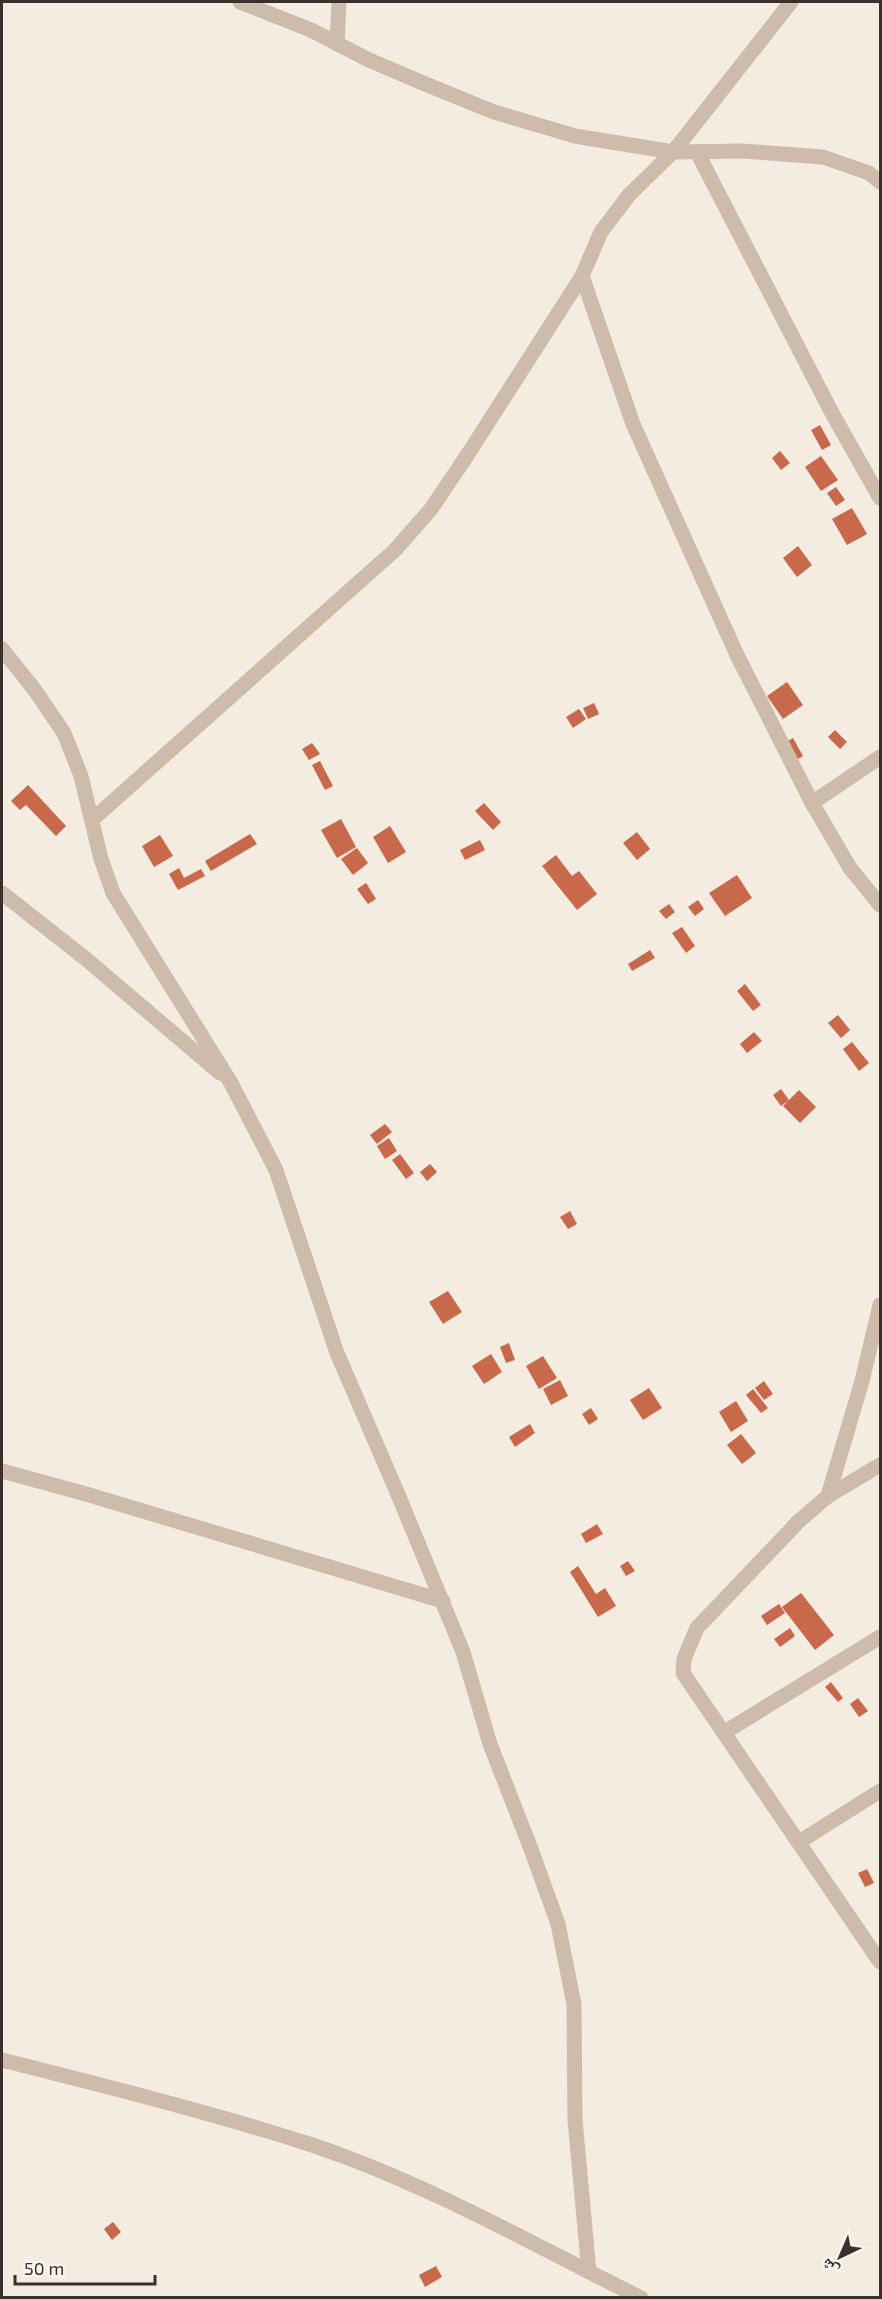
<svg xmlns="http://www.w3.org/2000/svg" width="882" height="2299" viewBox="0 0 882 2299" font-family="'Exo 2','Noto Naskh Arabic',sans-serif">
<style>
.building{fill:#c8694b}
.lines{fill:none;stroke-linecap:round;stroke-linejoin:round}
.street{stroke:#cdbbac;stroke-width:15}
</style>
<rect width="100%" height="100%" fill="#f4ebe1"/>
<g class="building">
<polygon points="820,425 831,445 822,450 811,430"/>
<polygon points="780,451 790,463 781,470 772,458"/>
<polygon points="821,456 838,480 821,491 805,467"/>
<polygon points="836,487 845,500 836,506 827,493"/>
<polygon points="852,508 867,534 847,545 832,519"/>
<polygon points="798,546 812,565 797,577 783,558"/>
<polygon points="787,682 803,705 783,719 767,696"/>
<polygon points="594,703 599,714 588,719 583,708"/>
<polygon points="579,709 586,719 573,728 566,717"/>
<polygon points="835,730 847,742 840,749 828,737"/>
<polygon points="793,738 803,756 793,762 783,744"/>
<polygon points="312,743 320,754 309,760 302,749"/>
<polygon points="320,761 333,786 325,790 312,765"/>
<polygon points="28,785 66,826 56,836 26,805 20,810 11,801"/>
<polygon points="484,803 501,822 493,830 475,811"/>
<polygon points="341,819 356,847 337,858 321,830"/>
<polygon points="390,826 406,852 388,863 373,837"/>
<polygon points="637,832 650,849 637,860 623,843"/>
<polygon points="250,834 257,844 211,871 205,861"/>
<polygon points="160,835 173,856 154,867 142,846"/>
<polygon points="480,840 485,850 465,860 460,850"/>
<polygon points="357,848 368,863 353,875 341,859"/>
<polygon points="556,855 572,876 579,871 597,894 577,910 542,866"/>
<polygon points="179,868 184,878 201,869 205,876 178,890 169,874"/>
<polygon points="737,875 752,898 725,916 709,893"/>
<polygon points="366,883 376,899 368,904 357,889"/>
<polygon points="698,900 704,909 695,916 688,907"/>
<polygon points="669,904 675,912 666,919 659,911"/>
<polygon points="682,927 695,946 686,953 672,933"/>
<polygon points="650,950 655,958 632,971 628,964"/>
<polygon points="745,984 761,1005 753,1011 737,991"/>
<polygon points="838,1015 850,1030 841,1038 828,1023"/>
<polygon points="754,1032 762,1041 747,1053 740,1044"/>
<polygon points="852,1042 869,1063 859,1071 843,1049"/>
<polygon points="781,1089 789,1100 781,1106 773,1095"/>
<polygon points="799,1090 816,1107 800,1123 783,1106"/>
<polygon points="385,1124 392,1132 377,1144 370,1135"/>
<polygon points="389,1138 397,1151 385,1159 377,1146"/>
<polygon points="400,1154 414,1173 406,1179 392,1160"/>
<polygon points="430,1164 437,1172 427,1181 420,1172"/>
<polygon points="570,1211 577,1224 568,1229 560,1217"/>
<polygon points="448,1291 462,1312 443,1324 429,1302"/>
<polygon points="509,1343 515,1360 506,1363 500,1347"/>
<polygon points="491,1354 502,1372 484,1384 472,1366"/>
<polygon points="543,1356 557,1378 539,1389 526,1366"/>
<polygon points="560,1380 568,1396 551,1405 543,1389"/>
<polygon points="764,1381 773,1394 764,1400 755,1388"/>
<polygon points="649,1388 662,1408 643,1420 630,1400"/>
<polygon points="753,1389 768,1408 761,1413 746,1395"/>
<polygon points="736,1401 748,1421 731,1432 719,1412"/>
<polygon points="591,1408 598,1419 589,1425 582,1414"/>
<polygon points="530,1424 535,1433 515,1447 509,1437"/>
<polygon points="741,1434 756,1453 742,1464 727,1445"/>
<polygon points="597,1524 603,1534 586,1543 581,1534"/>
<polygon points="628,1561 635,1571 626,1576 620,1566"/>
<polygon points="578,1566 596,1594 605,1588 616,1606 598,1617 570,1572"/>
<polygon points="801,1593 834,1635 815,1650 782,1607"/>
<polygon points="779,1604 785,1613 767,1625 761,1616"/>
<polygon points="790,1628 795,1636 780,1647 774,1639"/>
<polygon points="831,1682 843,1698 838,1702 825,1687"/>
<polygon points="858,1698 868,1711 859,1717 850,1704"/>
<polygon points="867,1869 874,1883 865,1887 858,1873"/>
<polygon points="113,2222 121,2232 112,2240 104,2229"/>
<polygon points="436,2266 442,2277 425,2287 419,2275"/>
</g>
<g class="lines">
<g class="street">
<polyline points="240,2 311,30 367,59 418,81 494,112 575,136 673,152 743,151 823,157 869,173 880,182"/>
<polyline points="337,44 339,2"/>
<polyline points="697,152 832,413 880,498"/>
<polyline points="582,276 633,424 737,655 812,803 850,868 880,905"/>
<polyline points="2,649 34,689 64,733 81,776 101,859 113,893 231,1083 276,1170 337,1353 397,1492 463,1652 490,1744 531,1849 558,1924 574,2004 575,2120 589,2272"/>
<polyline points="812,803 880,757"/>
<polyline points="92,820 395,550 431,509 468,454 582,276 601,232 629,195 673,152 791,2"/>
<polyline points="2,893 86,959 220,1073"/>
<polyline points="880,1465 828,1496 799,1521 697,1628 684,1659 683,1673 880,1962"/>
<polyline points="2,1471 86,1494 443,1601"/>
<polyline points="828,1496 862,1381 880,1305"/>
<polyline points="725,1732 880,1637"/>
<polyline points="799,1842 880,1791"/>
<path d="M2,2060C105,2086 210,2112 312,2145C426,2183 534,2245 641,2298"/>
</g>
</g>
<rect width="882" height="2299" fill="none" stroke="#3b302b" stroke-width="6"/>
<g transform="translate(840 2257) rotate(224)" stroke="#fbf5ee" stroke-width="4.5" paint-order="stroke">
<path d="M0-4.5L10 22L0 15L-10 22Z" fill="#3b302b"/>
<text y="-9" font-size="16" font-weight="bold" text-anchor="middle" fill="#3b302b">ش</text>
</g>
<path d="M15 2275v9h140v-9" fill="none" stroke="#3b302b" stroke-width="3"/>
<text x="24" y="2275" font-size="18" fill="#3b302b" stroke="#fbf5ee" stroke-width="4.5" paint-order="stroke">50 m</text>
</svg>
